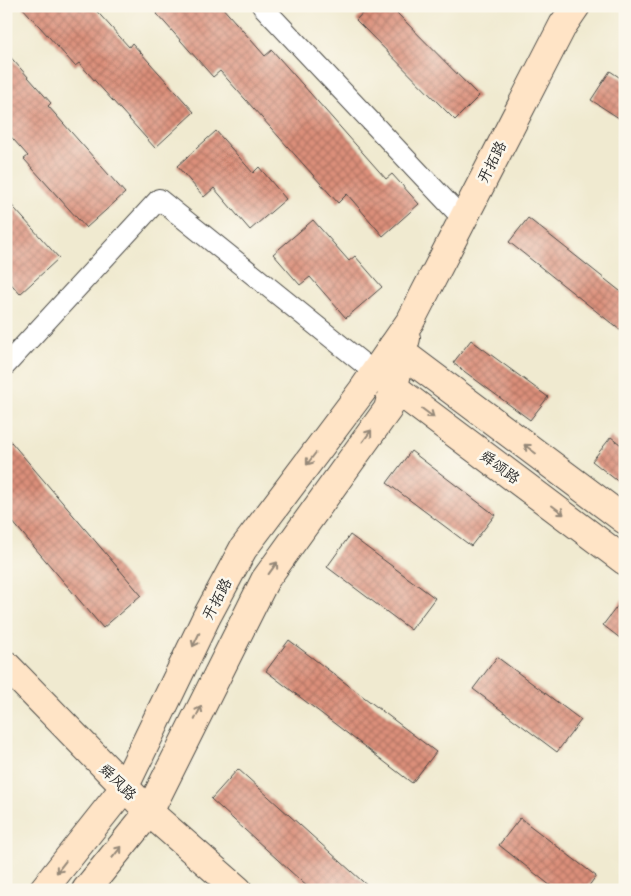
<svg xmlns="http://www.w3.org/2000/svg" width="631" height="896" viewBox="0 0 631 896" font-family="Itim,'LXGW WenKai TC',sans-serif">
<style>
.building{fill:url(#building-cross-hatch)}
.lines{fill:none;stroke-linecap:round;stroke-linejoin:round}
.street-casing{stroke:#494844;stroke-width:22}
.secondary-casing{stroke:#494844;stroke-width:30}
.street{stroke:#fff;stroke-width:20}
.secondary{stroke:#ffe4c6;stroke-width:28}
.oneway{stroke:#958878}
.labels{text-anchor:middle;stroke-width:5;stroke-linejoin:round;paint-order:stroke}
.street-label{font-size:15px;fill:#2b2b2b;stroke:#fbf7ec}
</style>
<defs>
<pattern id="building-cross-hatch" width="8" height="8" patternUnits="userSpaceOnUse" patternTransform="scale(1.25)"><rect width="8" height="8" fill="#db8f7a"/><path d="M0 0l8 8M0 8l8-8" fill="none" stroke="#b27564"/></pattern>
</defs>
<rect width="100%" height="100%" fill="#fbf7ec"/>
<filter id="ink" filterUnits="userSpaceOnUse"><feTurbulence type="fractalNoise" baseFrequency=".02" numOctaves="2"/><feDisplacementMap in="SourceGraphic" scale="10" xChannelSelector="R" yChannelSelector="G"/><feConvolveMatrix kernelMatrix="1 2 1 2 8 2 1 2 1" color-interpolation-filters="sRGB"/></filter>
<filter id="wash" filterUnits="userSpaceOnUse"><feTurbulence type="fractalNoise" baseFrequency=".0096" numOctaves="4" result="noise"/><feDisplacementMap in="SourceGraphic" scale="20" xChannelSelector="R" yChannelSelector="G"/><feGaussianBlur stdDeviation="1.12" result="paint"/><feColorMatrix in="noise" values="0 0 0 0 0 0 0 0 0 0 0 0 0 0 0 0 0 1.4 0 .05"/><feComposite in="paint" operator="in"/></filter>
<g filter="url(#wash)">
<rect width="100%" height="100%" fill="#f0ead0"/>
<g id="blocks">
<g class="building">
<polygon points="21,6 92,6 129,47 132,43 194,112 155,148 79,63 75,66"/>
<polygon points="150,6 221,6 265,56 272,50 386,179 392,174 419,204 383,236 347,194 338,203 220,71 213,77"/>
<polygon points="369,6 390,6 479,96 455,120 356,20"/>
<polygon points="6,52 51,103 48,106 125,193 86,228 24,159 28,156 6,131"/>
<polygon points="610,71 625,81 625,122 591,100"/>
<polygon points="216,131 253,173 259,167 286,199 250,230 214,188 204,197 177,166"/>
<polygon points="6,199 59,258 20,294 6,278"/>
<polygon points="528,218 625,295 625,334 509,242"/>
<polygon points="313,220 349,261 355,256 382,287 346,318 310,277 300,285 273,254"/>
<polygon points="471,340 548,397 530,420 453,363"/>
<polygon points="6,436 141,595 103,628 6,514"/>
<polygon points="611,437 625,448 625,487 592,461"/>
<polygon points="411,451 495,515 471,546 387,483"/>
<polygon points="350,535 435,598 411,630 327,567"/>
<polygon points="625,596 625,642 603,625"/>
<polygon points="289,640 436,752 412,783 266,671"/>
<polygon points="497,657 581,720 557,752 473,689"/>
<polygon points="238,769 372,890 311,890 211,799"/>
<polygon points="520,818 596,876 586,890 556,890 499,845"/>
</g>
</g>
</g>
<g filter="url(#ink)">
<use href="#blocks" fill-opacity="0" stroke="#494844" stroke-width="1"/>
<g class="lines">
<defs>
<g id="street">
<polyline points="262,6 463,219"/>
<polyline points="6,365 159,199 375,373"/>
</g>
<g id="secondary">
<polyline points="393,346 625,520"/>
<polyline points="380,377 625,561"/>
<polyline points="6,665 149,812 238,890"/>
<polyline points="43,890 124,788 206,618 243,549 362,391 411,320 563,25 576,6"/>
<polyline points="86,890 149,812 265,580 388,409 406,338"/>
</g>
</defs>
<use href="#street" class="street-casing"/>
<use href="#secondary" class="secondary-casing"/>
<use href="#street" class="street"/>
<use href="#secondary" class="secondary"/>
</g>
<defs><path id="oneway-shaft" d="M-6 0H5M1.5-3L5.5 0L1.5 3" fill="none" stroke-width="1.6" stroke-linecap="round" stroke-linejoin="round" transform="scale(1.25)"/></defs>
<g class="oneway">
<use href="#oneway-shaft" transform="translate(428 413) rotate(37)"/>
<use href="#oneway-shaft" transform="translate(367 436) rotate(-53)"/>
<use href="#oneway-shaft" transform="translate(530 449) rotate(-143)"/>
<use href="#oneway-shaft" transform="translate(311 459) rotate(127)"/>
<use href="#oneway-shaft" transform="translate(558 510) rotate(37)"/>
<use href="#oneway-shaft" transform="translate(273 568) rotate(-54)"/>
<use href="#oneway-shaft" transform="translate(196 640) rotate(116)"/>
<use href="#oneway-shaft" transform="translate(198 713) rotate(-64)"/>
<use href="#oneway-shaft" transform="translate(117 852) rotate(-51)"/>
<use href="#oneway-shaft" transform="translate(61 867) rotate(128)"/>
</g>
</g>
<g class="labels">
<g class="street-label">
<text transform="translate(492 162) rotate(-63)" y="5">开拓路</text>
<text transform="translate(500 467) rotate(37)" y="5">舜颂路</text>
<text transform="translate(217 599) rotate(-62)" y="5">开拓路</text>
<text transform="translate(118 782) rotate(45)" y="5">舜风路</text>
</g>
</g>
<rect width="631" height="896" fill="none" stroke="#fbf7ec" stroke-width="25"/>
</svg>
